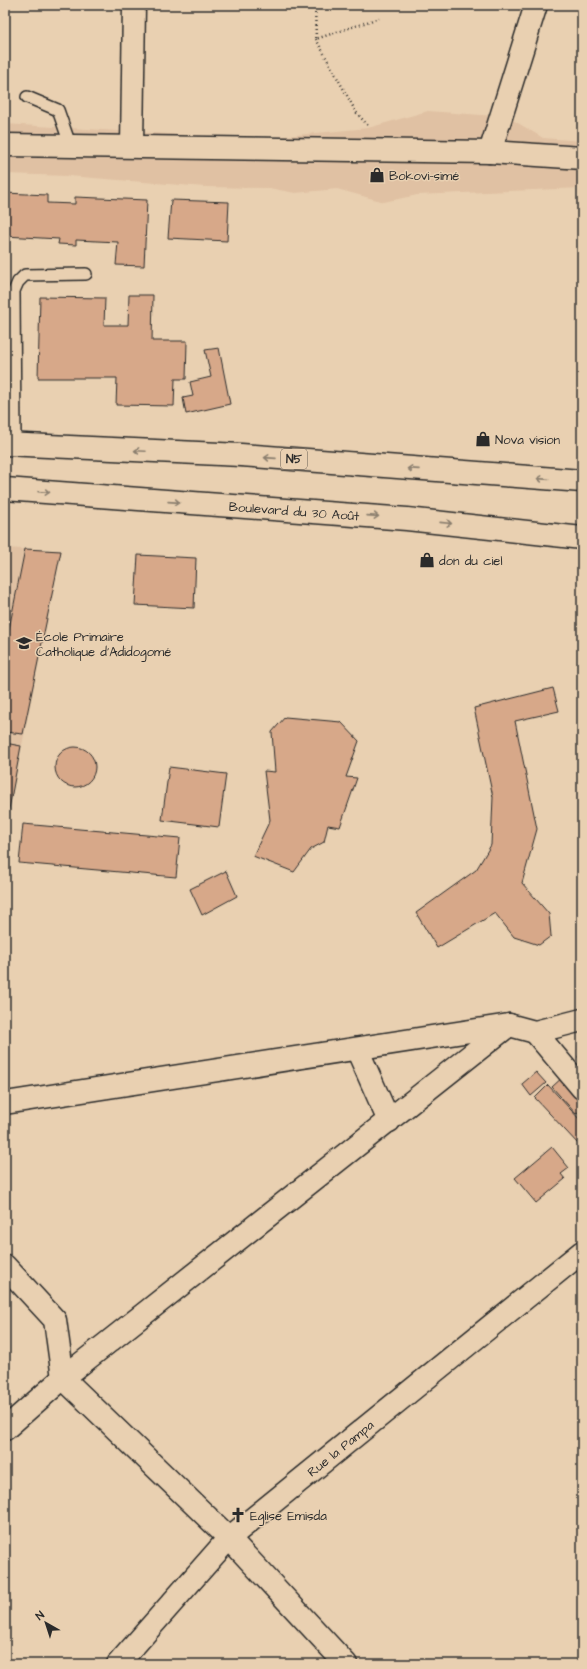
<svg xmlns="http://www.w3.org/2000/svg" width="587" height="1669" viewBox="0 0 587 1669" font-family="'Architects Daughter',sans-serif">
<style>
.built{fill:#e0c1a3}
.building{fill:#d7a889;stroke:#2b2b2b}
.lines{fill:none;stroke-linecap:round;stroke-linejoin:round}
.lane-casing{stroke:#2b2b2b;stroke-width:14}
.street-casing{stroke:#2b2b2b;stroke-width:25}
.secondary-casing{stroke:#2b2b2b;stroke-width:25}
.highway-casing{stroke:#2b2b2b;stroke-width:25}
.path{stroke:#2b2b2b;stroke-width:2.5;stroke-dasharray:1 3;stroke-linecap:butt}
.lane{stroke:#e9d0b1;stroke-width:11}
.street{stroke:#e9d0b1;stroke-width:22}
.secondary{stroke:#e9d0b1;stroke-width:22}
.highway{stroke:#e9d0b1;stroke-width:22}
.oneway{stroke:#8a7e6e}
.labels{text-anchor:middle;stroke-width:3;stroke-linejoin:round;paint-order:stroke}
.shield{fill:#e9d0b1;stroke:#645c53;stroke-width:1}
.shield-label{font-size:12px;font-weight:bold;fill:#2b2b2b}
.poi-label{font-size:13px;fill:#2b2b2b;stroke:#e9d0b1;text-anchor:start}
.street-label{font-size:13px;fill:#2b2b2b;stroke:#e9d0b1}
</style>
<rect width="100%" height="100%" fill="#e9d0b1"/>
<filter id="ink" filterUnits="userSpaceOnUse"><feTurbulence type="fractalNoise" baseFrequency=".025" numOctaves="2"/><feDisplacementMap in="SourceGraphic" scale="8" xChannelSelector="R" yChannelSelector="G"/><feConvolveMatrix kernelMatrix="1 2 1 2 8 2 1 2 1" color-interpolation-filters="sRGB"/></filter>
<g filter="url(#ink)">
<g class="built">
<polygon points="428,111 508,117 543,138 582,141 582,188 417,195 384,202 337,189 295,193 269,188 205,187 69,176 5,174 5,124 185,135 275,137 368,128"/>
<polygon points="5,548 61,551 5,830"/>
</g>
<g class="building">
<polygon points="5,193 47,195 47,203 75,204 75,197 147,200 144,266 116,265 118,242 76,240 76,245 58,244 59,239 5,236"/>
<polygon points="171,200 229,202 227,241 168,238"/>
<polygon points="129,295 153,295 152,341 187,341 186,379 175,379 174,406 116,405 117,378 38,378 40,297 105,298 104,325 128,325"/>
<polygon points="219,348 230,404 186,414 183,398 193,396 190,382 211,377 205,350"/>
<polygon points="25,549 61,551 23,734 5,732 5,649"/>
<polygon points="138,555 196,558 194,608 135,605"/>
<polygon points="553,688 559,711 515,721 537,829 522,883 549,914 551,936 539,945 514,937 495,913 437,948 416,913 476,870 491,845 493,797 474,708"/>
<polygon points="285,717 341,722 359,741 346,777 357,778 340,827 328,825 324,842 311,849 294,872 253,856 270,820 264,771 275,772 272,732"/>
<polygon points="5,743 21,746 5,830"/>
<circle cx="75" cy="767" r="20"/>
<polygon points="169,767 226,774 219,827 162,820"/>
<polygon points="23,824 180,838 176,877 19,863"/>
<polygon points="226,871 237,896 202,915 190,889"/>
<polygon points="582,1051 582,1062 578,1057"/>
<polygon points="536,1072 546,1083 531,1096 522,1084"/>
<polygon points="564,1076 582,1096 582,1109 576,1114 552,1087"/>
<polygon points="548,1085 582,1122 582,1142 579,1145 535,1098"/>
<polygon points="552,1147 569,1168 561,1174 565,1179 536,1203 515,1178"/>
</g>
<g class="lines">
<defs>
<g id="lane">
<polyline points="27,97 58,110 71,147"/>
<polyline points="15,445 14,291 18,282 25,275 86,274"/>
</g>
<g id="street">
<polyline points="5,145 490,152 582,158"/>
<polyline points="132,146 134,5"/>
<polyline points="490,152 536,5"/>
<polyline points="535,1032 582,1088"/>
<polyline points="357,1049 389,1121"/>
<polyline points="5,1103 509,1025 535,1032 582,1020"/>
<polyline points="5,1266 55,1320 63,1378 229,1538 346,1664"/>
<polyline points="5,1429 63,1378 509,1025"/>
</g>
<g id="secondary">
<path id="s1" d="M118,1664L229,1538L582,1252"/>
</g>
<g id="highway">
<polyline points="5,444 241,455 582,481"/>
<path id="s2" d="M5,489L407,519L582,538"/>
</g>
</defs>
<use href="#lane" class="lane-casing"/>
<use href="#street" class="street-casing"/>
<use href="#secondary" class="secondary-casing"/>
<use href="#highway" class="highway-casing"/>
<g class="path">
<polyline points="315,5 316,39 379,18"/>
<polyline points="316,39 356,112 369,127"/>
</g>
<use href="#lane" class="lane"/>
<use href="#street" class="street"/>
<use href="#secondary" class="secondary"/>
<use href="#highway" class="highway"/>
</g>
<defs><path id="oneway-shaft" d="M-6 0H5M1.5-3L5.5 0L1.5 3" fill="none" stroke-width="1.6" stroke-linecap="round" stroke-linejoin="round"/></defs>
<g class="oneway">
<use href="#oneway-shaft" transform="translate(140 451) rotate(-177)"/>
<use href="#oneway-shaft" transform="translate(270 458) rotate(-176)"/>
<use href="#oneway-shaft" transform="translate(413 469) rotate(-176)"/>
<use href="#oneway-shaft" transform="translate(543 479) rotate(-176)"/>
<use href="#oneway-shaft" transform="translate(44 492) rotate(4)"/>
<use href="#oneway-shaft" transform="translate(174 502) rotate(4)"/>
<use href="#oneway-shaft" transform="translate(373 516) rotate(4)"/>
<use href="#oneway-shaft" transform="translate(446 523) rotate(6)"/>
</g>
</g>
<defs>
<symbol id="shop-bare" viewBox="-9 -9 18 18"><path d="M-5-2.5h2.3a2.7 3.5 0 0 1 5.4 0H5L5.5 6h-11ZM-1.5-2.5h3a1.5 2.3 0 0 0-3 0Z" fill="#2b2b2b" stroke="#e9d0b1" stroke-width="2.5" paint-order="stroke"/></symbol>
<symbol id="school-bare" viewBox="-9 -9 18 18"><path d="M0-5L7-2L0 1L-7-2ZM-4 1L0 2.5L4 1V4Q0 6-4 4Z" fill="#2b2b2b" stroke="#e9d0b1" stroke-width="2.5" paint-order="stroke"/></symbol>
<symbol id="church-bare" viewBox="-9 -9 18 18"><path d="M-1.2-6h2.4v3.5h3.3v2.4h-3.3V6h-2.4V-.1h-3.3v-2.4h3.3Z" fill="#2b2b2b" stroke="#e9d0b1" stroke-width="2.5" paint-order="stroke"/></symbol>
</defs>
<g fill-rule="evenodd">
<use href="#shop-bare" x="366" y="164" width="22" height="22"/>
<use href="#shop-bare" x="472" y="428" width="22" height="22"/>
<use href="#shop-bare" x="416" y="549" width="22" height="22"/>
<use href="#school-bare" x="13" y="632" width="22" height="22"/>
<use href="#church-bare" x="227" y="1504" width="22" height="22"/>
</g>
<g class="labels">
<rect class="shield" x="281" y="449" width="26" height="20" rx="3"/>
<g class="shield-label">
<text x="294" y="463">N5</text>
</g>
<g class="poi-label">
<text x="389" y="180">Bokovi-simé</text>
<text x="495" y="444">Nova vision</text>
<text x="439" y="565">don du ciel</text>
<text x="36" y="641">École Primaire<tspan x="36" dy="15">Catholique d'Adidogomé</tspan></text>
<text x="250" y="1520">Eglise Emisda</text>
</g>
<g class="street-label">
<text dy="5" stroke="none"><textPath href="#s2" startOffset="290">Boulevard du 30 Août</textPath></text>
<text dy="5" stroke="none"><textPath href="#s1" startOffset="311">Rue la Pampa</textPath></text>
</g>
</g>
<rect width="587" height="1669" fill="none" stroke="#e9d0b1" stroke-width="20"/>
<rect x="10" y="10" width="567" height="1649" fill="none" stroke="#2b2b2b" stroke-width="1.5" filter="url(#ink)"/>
<g transform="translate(46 1623) rotate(321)" stroke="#e9d0b1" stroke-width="3" paint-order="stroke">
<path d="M0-3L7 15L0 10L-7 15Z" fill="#2b2b2b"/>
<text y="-6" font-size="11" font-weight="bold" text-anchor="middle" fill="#2b2b2b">N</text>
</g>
</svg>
